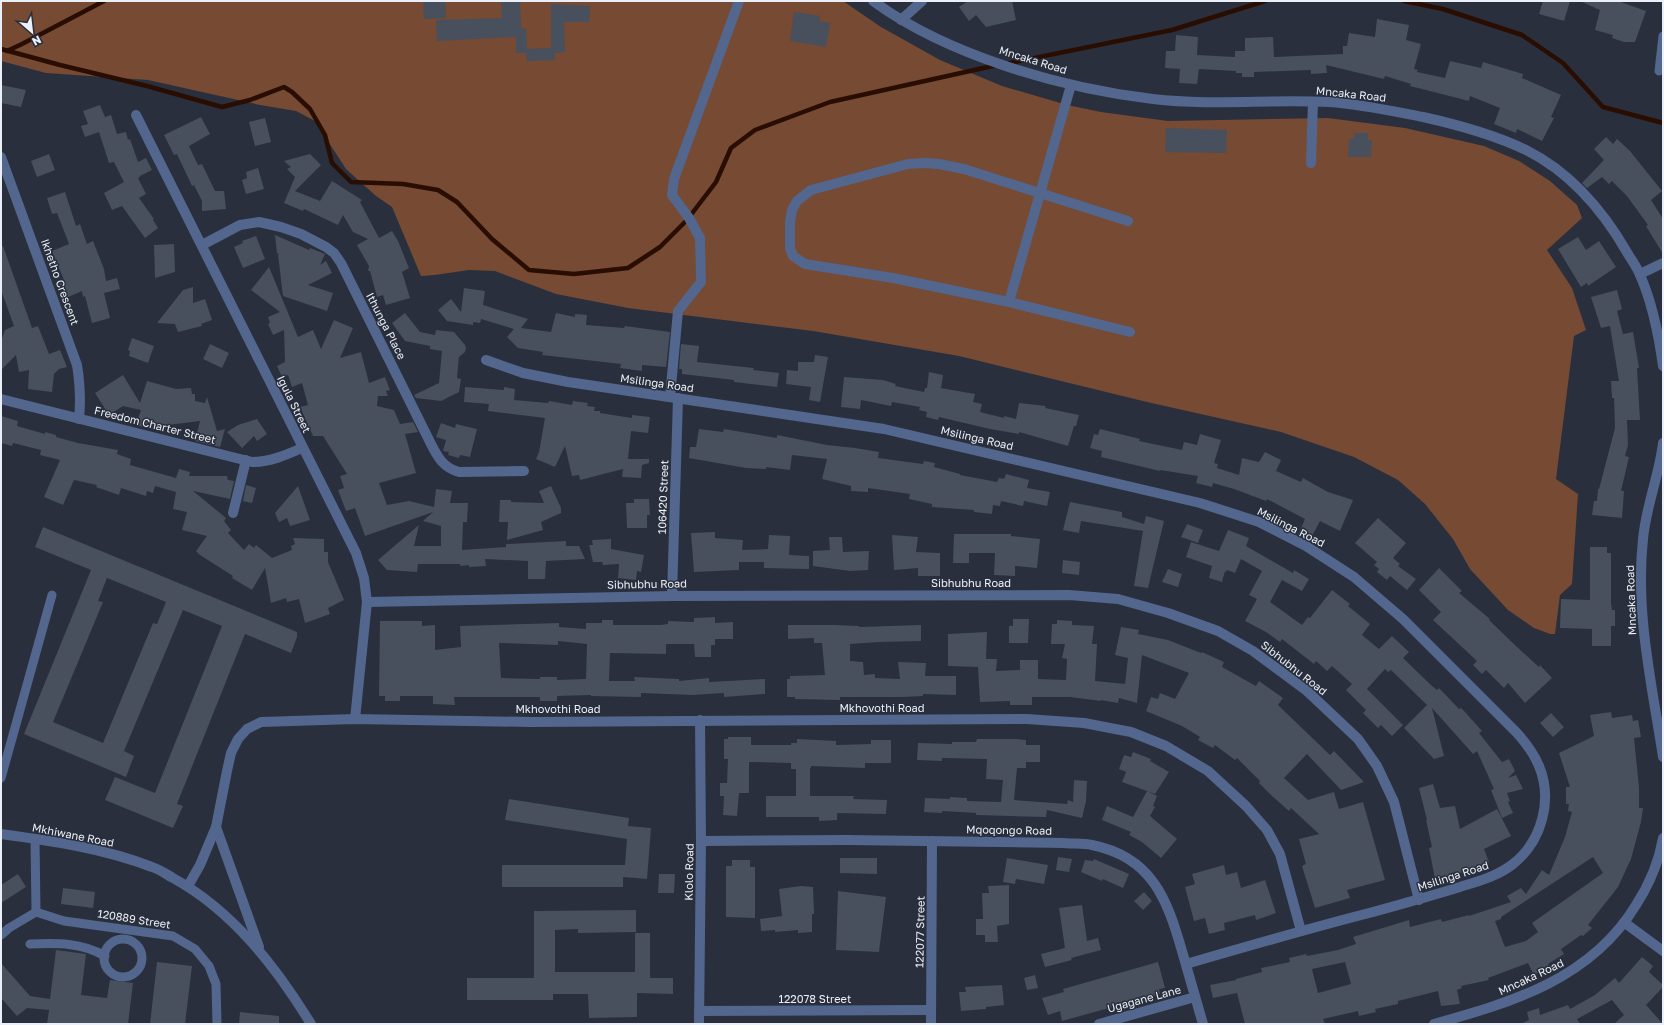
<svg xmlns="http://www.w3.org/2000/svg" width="1664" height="1025" viewBox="0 0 1664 1025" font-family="'Golos Text',sans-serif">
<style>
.green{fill:#764a33}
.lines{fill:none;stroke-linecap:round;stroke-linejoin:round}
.stream{stroke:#290d01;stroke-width:4.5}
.building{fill:#484f5d;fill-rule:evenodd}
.lane{stroke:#53668d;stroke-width:9}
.street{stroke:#53668d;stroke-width:10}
.labels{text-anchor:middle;stroke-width:3;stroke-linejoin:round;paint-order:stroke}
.street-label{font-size:11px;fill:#ebf0f8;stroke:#292f3c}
</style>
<rect width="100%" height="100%" fill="#292f3c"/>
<polygon class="green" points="1,1 843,1 881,27 940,60 1002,86 1067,105 1101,112 1168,121 1328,118 1405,128 1484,146 1519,161 1550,181 1577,205 1582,218 1547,250 1572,288 1586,330 1574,336 1556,479 1578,494 1572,584 1560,595 1555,634 1550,634 1534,628 1508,610 1470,569 1453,539 1425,504 1398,480 1354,457 1281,432 1147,402 959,356 813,331 628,308 556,294 495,271 469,270 435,275 421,276 392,207 376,196 346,169 315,121 296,111 260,105 148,80 46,73 1,61"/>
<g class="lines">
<g class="stream">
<polyline points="1404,1 1443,9 1522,35 1563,63 1603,107 1663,123"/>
<polyline points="1,49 60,65 147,86 222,107 250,100 284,87 292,92 310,109 325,135 332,163 351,182 403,184 438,190 457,202 492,239 529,270 574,274 628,268 660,247 687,220 716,182 731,148 755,130 830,102 997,65"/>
<polyline points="7,51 22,44 104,1"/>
<polyline points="1005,64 1172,30 1265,1"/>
</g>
</g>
<g class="building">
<polygon points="423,1 445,1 446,18 424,19"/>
<polygon points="501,1 520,1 521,29 526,28 527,49 551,48 551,4 590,6 589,22 564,22 565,52 555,53 555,60 527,61 526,53 516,53 516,37 437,41 436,20 502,18"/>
<polygon points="968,1 1012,1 1016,20 986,27 976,15 969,21 959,7"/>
<polygon points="1543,1 1570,1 1564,21 1539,14"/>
<polygon points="1580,1 1618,1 1646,11 1635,42 1624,42 1612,38 1613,35 1595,30 1600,10"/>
<polygon points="794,12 820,16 819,21 830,23 826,47 790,41"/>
<polygon points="1377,19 1409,25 1406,40 1421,44 1414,69 1418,70 1417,72 1445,78 1450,61 1481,68 1483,62 1523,74 1522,78 1561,95 1551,117 1554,118 1542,141 1517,129 1516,133 1494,124 1500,108 1470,96 1469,101 1410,86 1411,84 1385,76 1384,79 1326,65 1327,73 1311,74 1311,70 1254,72 1254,77 1242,77 1242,73 1236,73 1236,71 1199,69 1197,84 1179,83 1180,69 1165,68 1166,51 1175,51 1176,35 1198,37 1197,55 1235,57 1235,51 1245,51 1245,38 1273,37 1274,57 1343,54 1343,46 1347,46 1349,33 1375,37"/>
<polygon points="1,85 26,90 21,107 1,103"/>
<polygon points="100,105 105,117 111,115 117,134 126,132 128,140 130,139 138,162 146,158 152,170 140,176 140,177 138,178 146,194 139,198 154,219 153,220 158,228 145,238 122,206 112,210 104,193 124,182 114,162 109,163 99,132 85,137 81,126 88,124 83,111"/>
<polygon points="201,117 210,134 189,146 198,165 202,164 215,191 224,191 226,209 202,211 202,201 194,185 192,186 177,154 174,155 164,135"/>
<polygon points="265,118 271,142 255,146 249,122"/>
<polygon points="1166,128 1227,130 1226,153 1165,152"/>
<polygon points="1354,133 1368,133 1368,140 1372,140 1371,157 1348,157 1349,139 1354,139"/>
<polygon points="1606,137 1613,144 1617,139 1630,151 1662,191 1651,200 1663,219 1663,254 1646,226 1648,225 1627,196 1612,181 1609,184 1602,177 1587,188 1582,183 1604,160 1594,149"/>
<polygon points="49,154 55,170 37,177 31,161"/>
<polygon points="310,154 321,165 295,191 320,201 332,181 362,200 360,202 379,238 392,231 398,241 409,268 402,272 410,298 386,305 383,295 377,297 370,271 368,271 369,266 357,245 368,239 353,232 343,215 338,225 304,209 303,211 284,203 295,177 287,169 291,167 284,161"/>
<polygon points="258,168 264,189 246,194 242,180 247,178 246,172"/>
<polygon points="65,192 76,226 80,224 87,244 93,241 104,269 106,281 117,278 120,289 104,293 110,318 92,323 85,296 83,297 82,291 66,298 58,283 64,280 52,251 69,244 57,213 52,214 47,198"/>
<polygon points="275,235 309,250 310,248 325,254 320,265 326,261 332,273 308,285 333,293 327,311 283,296 278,255 279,253 277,254"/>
<polygon points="256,236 265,259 243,268 234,247 243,243 242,241"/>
<polygon points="1578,237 1586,250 1599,241 1616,267 1588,286 1587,283 1581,287 1558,249"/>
<polygon points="174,244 175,272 155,278 154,245"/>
<polygon points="1,246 3,246 32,328 38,326 49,354 60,350 67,367 59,369 54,374 52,392 28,389 29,370 19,372 16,355 1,370 1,341 5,330 14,326 1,290"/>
<polygon points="269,267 298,337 313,330 321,349 334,320 353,328 340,358 361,352 369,383 385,377 390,390 386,391 388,396 378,396 377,406 394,410 400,424 413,422 418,432 405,434 416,473 379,483 387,505 409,501 434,507 436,489 452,491 450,503 468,503 467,522 463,522 462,550 506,547 506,544 566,541 566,546 579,546 585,559 546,561 545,579 528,579 528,561 485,559 486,566 469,567 469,565 460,566 460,564 418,564 417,572 387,570 378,560 419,525 414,546 441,546 441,526 423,521 433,512 365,536 355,508 346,511 338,490 344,488 340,476 347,474 323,436 313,436 300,407 308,405 302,383 292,387 288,375 282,377 277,366 285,362 284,330 273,335 268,324 270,323 268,317 280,312 251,290"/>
<polygon points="193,287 193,303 205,299 212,320 201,324 202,326 178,332 175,324 157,323 183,290"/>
<polygon points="464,288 485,291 483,305 528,319 521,328 551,332 556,313 575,317 575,314 587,315 586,325 624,328 625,326 670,332 666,367 642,365 642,371 620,368 621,364 542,355 543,352 518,348 507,337 514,329 481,319 480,323 473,322 473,325 447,321 438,310 451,299 461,312"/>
<polygon points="1617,290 1622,309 1617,311 1623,334 1633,332 1639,368 1637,368 1640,420 1627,420 1628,445 1625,456 1629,457 1621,491 1624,491 1622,518 1592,515 1594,501 1597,501 1598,489 1599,489 1615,428 1614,398 1612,398 1611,381 1619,381 1610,326 1601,328 1591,297"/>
<polygon points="405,313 420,332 435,335 436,330 454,332 465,345 466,348 465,352 459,357 457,378 461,379 459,392 441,401 416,398 414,395 439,383 442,351 430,349 430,346 405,341 392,323"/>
<polygon points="132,338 154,346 148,363 129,356 130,351 128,350"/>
<polygon points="210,344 229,353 222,368 203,359"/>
<polygon points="681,344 699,346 697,362 754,368 753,370 779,373 777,387 734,382 734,380 682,374 682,369 679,369"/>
<polygon points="815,355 828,357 820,402 809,400 811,387 786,384 787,370 798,371 798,362 814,362"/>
<polygon points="929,372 943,375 941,388 975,394 973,402 982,404 980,412 1004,418 1004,416 1016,419 1019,403 1046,406 1045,408 1079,415 1076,426 1074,426 1068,446 1019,432 1019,434 990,429 939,417 938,420 926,417 927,412 919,410 920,407 892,402 891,406 861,400 860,409 841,407 844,377 883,380 896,384 895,386 924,392 925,388 927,388"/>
<polygon points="123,375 140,403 147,381 176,389 191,388 192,394 195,394 195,401 205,403 207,397 217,431 225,429 220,447 195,441 200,421 160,426 159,431 136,425 141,410 123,406 109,415 95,393"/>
<polygon points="465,387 504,390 504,387 515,389 514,400 548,403 549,401 572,405 573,401 588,403 587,406 595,407 594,411 600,411 600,413 632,418 632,415 650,417 648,433 631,431 628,459 649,459 649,463 642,465 641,478 622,477 623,469 580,480 579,475 572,476 565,446 555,467 536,459 539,452 545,418 488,411 489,404 464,402"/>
<polygon points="1,416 18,421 17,426 45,434 45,432 56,435 56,437 78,443 118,450 117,454 131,459 130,465 176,478 179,469 190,472 189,476 227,476 228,480 234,481 230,499 193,491 226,518 224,521 231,530 228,533 244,550 249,544 254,548 256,545 272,558 292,550 291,546 295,544 293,538 324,539 324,552 328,552 328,562 344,600 328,608 330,614 305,623 299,599 287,602 286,598 271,603 265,568 252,590 232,578 233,576 200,555 196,551 207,536 182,530 187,512 173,509 176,492 155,486 153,493 147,491 146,496 121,488 119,495 96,487 97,485 74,480 63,505 44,497 60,460 40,455 41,450 13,443 12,446 1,443"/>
<polygon points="257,419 267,434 257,441 254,436 242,448 227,432 238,425"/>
<polygon points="441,423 455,428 456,424 477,429 470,457 460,455 459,458 448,455 449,452 443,451 446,440 436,437"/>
<polygon points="699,429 723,432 724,429 777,438 777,435 827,445 855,448 879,452 878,458 923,464 924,461 935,463 934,467 960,474 960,475 997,482 999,478 1004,479 1006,474 1029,480 1027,488 1050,492 1047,506 1024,501 1023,506 1001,501 1000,506 993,505 992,514 974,512 974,510 932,507 932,504 909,499 910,494 868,488 868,492 851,491 851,486 822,479 827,459 792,455 790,470 766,467 766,469 746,468 689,458 690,447 696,447"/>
<polygon points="1100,429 1140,439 1139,441 1182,450 1184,442 1197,445 1200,434 1221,440 1214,463 1218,464 1217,468 1239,475 1242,458 1259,462 1265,452 1281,460 1276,471 1301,482 1303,478 1328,492 1353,500 1340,531 1320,521 1310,540 1298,535 1305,519 1267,499 1266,501 1234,489 1213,483 1212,487 1196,483 1198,476 1160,470 1160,471 1101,457 1102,451 1090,448 1094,434 1098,435"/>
<polygon points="246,485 256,488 252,503 243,501"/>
<polygon points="298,486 310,520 290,526 287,518 279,522 275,513"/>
<polygon points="551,486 561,508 561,513 541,522 543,530 507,540 508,522 499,522 500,500 511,500 511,502 544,503 539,491"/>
<polygon points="634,499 649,499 650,515 647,515 647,528 627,528 626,503 634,503"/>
<polygon points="1070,502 1122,512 1122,517 1144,524 1146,516 1164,521 1148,588 1134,586 1143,531 1081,521 1079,533 1063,530"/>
<polygon points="1378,518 1406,543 1393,558 1400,564 1398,566 1416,579 1407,590 1390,576 1387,580 1377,572 1379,569 1374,565 1377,562 1355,543"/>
<polygon points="1187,524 1203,530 1198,543 1181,537"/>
<path d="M43,527L297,632V637L291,653L245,634L177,804L183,806L173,828L105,800L115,777L155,793L222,626L183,610L124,751L134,756L126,777L24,734L91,570L35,547ZM107,578L166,602L157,624L153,623L103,743L53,722L103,602L98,601Z"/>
<polygon points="1228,530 1249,538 1246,546 1293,573 1294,570 1309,579 1302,591 1282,580 1270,602 1302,625 1308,617 1310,618 1332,590 1350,604 1348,606 1370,624 1362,635 1379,649 1392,636 1409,652 1403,658 1432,686 1437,690 1439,688 1459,709 1461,708 1465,712 1482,731 1479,733 1502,762 1509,759 1515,771 1508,778 1516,775 1523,789 1507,793 1510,801 1508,802 1513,813 1502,818 1491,790 1494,789 1477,751 1473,754 1432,708 1444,756 1434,759 1404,728 1427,705 1391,670 1388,672 1385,669 1367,689 1403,725 1392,736 1381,725 1378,728 1363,713 1366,710 1346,690 1352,684 1332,666 1327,671 1316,661 1314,664 1282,639 1280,642 1266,632 1245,621 1257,599 1249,595 1262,571 1241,559 1235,573 1227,570 1226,572 1225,571 1222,582 1209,578 1212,566 1186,557 1191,542 1219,551"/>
<polygon points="715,532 715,538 743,540 742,550 768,549 769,535 790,536 789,555 809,556 809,569 764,568 764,562 739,562 739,570 694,572 691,533"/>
<polygon points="954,534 1011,534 1011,536 1040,539 1037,568 1015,566 1015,576 994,575 995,553 969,553 969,563 953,563"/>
<polygon points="892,535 918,537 916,552 940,553 940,576 918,576 918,568 894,570"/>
<polygon points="829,537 842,537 843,552 869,551 868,570 850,571 813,566 813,551 830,550"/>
<polygon points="611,539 611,549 644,555 641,572 637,571 636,580 618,578 619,564 603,565 602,562 593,562 589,545 593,545 592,540"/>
<polygon points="1590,547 1607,547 1607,553 1611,553 1611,603 1612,610 1615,610 1615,626 1611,626 1611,646 1592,646 1592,629 1560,628 1561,599 1590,600"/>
<polygon points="1063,560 1080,562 1079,575 1062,573"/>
<polygon points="1439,568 1462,591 1459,593 1490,619 1489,620 1517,647 1539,667 1540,665 1552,678 1525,703 1508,683 1504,688 1486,670 1482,674 1473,665 1477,661 1433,620 1441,612 1419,590"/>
<polygon points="1168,569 1182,574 1178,587 1162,582"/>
<path d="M715,617V623L733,622V639H715V645H711V657H695L694,644H666V654L610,653L609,681H635L634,677L679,679V681L709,678V682L765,679V694L724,697V693L692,695L641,693V697L591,696V695L557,696V701H540V697H454L455,705L433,704V696H400V701H385V696H379L380,621H422V626L435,625V650L461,647L460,626L559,623V627L586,629V623H602V620H613V625H661L668,624V621L694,622V618ZM558,641L587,644L586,679L557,680V677H540V679L501,678L499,643L558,645Z"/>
<polygon points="1013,619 1029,619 1028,643 1009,643 1009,626 1013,626"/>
<polygon points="1057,620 1072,621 1072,625 1094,626 1092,644 1097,644 1095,681 1125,684 1128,658 1115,655 1121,627 1139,630 1138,634 1168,640 1201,653 1202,652 1224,662 1222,667 1256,686 1259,681 1283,698 1278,705 1330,755 1334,751 1364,782 1341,790 1307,754 1284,778 1308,800 1334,792 1339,809 1363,802 1385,880 1347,890 1350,898 1315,908 1302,866 1306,864 1299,839 1319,834 1291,808 1289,811 1272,796 1259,783 1260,781 1237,758 1235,760 1215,745 1213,748 1198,740 1200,737 1182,726 1146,711 1151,697 1158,699 1160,693 1175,699 1189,673 1142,655 1137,703 1119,698 1118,703 1101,700 1101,701 1070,697 1032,697 1032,705 1010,705 1010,701 980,702 978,667 948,666 948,634 987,632 986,659 997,659 996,671 1020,670 1020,660 1038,660 1038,679 1066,680 1067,659 1062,658 1065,644 1051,644 1052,624 1057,624"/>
<polygon points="788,625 833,625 859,626 859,627 921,625 921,641 879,642 850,644 850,661 863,662 864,675 875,674 875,678 900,679 898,662 926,663 925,676 956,676 956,695 923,694 923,696 903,697 840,697 840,700 795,699 795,697 787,697 787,679 790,679 790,676 825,675 822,643 814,643 814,638 788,639"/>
<path d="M1611,712L1612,718L1632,715L1633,721L1638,720L1641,737L1634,738L1639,787V808H1643L1641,822L1631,859L1618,887L1588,925L1592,928L1583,936L1581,935L1561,949L1564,954L1548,964L1550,967L1534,975L1528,963L1488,978L1489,980L1461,986L1462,988L1457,990L1460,1004L1441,1006L1438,991L1398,1001V1004L1375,1009L1376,1012L1359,1016L1358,1011L1323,1019L1325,1024H1245L1237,993L1213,998L1210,985L1236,980V979L1262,972L1261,968L1290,962L1289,958L1306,954L1307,956L1338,950L1356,944L1353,937L1409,920L1410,927L1441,919L1442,922L1469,915V916L1511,902L1507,896L1521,888L1526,894L1542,870L1549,875L1565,837L1572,812L1568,811L1569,804H1566V787H1570L1559,753L1594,736L1590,715ZM1593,857L1603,873L1532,923L1538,932L1526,941L1505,947L1495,921L1501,919V917ZM1345,962L1351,984L1318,993L1312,969Z"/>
<polygon points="1551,713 1564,727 1553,737 1540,723"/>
<polygon points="728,737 751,737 751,745 791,745 791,743 797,743 797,739 836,741 836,745 871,744 871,740 891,740 891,763 865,763 865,768 811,766 811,768 810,768 810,796 854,796 853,799 887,800 886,814 837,813 837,820 819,821 819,817 766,817 766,796 796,796 796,769 791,769 791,763 749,762 749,793 739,793 737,816 723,815 724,796 720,796 720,783 727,783 728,759 724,759 724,739 728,739"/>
<polygon points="977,739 1016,739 1026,740 1026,745 1040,745 1040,762 1026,762 1026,768 1017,768 1014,800 1067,804 1068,800 1073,802 1074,780 1087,781 1086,801 1082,818 1047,810 1046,817 976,815 976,813 942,811 942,813 924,812 925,798 950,799 950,797 967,798 967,801 1001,802 1003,780 986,779 987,759 942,758 942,761 917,760 918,743 952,744 952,742 976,742"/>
<polygon points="1133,752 1151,759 1150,761 1169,772 1155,794 1122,782 1126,772 1119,769 1124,755 1131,757"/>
<polygon points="1433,784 1440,808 1455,806 1460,829 1497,809 1511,836 1484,849 1489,862 1455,875 1435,879 1429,848 1432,847 1426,820 1427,820 1419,788"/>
<polygon points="1147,791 1157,796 1153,806 1155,807 1150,816 1177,839 1161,858 1142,842 1129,835 1131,832 1102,820 1107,806 1133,817"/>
<polygon points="509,799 629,818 628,826 651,828 647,879 623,877 623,887 502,887 502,865 625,865 627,839 505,820"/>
<polygon points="1058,857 1072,859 1069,872 1056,870"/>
<polygon points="840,858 877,858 877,874 840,873"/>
<polygon points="1007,858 1048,865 1044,884 1016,879 1015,884 1003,882"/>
<polygon points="1094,859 1129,874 1123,888 1103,879 1102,881 1081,872 1085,860 1093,861"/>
<polygon points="732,860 750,860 750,867 755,867 755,918 726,917 726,866 732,866"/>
<polygon points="1224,865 1226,875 1237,872 1241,888 1265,880 1276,913 1256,920 1255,915 1224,923 1225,930 1209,934 1205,918 1194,921 1185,887 1195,884 1192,874"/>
<polygon points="18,874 26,887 1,903 1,885"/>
<polygon points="659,874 675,874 674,893 658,893"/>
<polygon points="1009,885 1009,924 997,926 998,942 985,942 985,935 976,935 976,919 983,919 982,893 989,893 988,886"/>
<polygon points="801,886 813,887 814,914 812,914 812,932 798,933 798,930 775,932 775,930 761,931 760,919 782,916 779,889"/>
<polygon points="63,888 95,892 93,908 61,904"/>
<polygon points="838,891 886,897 879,952 836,950"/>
<polygon points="1144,892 1152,901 1143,910 1134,901"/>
<polygon points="1082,905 1087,941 1098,938 1101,950 1071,958 1072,960 1045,967 1041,954 1065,948 1059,908"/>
<polygon points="636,910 636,932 578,933 578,929 555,930 555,972 635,972 635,933 650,933 650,978 673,978 673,994 637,993 637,1017 589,1018 588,994 553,994 553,1000 467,1000 467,978 534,978 534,911"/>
<polygon points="56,950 86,954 81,995 107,998 110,980 133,983 128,1024 47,1024 49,1010 27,1008 17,1016 1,998 1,963 30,996 50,999"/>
<polygon points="1642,957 1653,966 1649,972 1663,985 1663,987 1646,1005 1663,1024 1614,1024 1624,1015 1612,1000 1577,1019 1580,1024 1521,1024 1529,1020 1527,1012 1539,1008 1540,1015 1568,1005 1570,1009 1595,995 1615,978 1619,983"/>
<polygon points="157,962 192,966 185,1024 150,1024"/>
<polygon points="1158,962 1165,988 1159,989 1160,994 1062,1021 1060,1011 1048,1015 1042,998 1064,992 1063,989"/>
<polygon points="1035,975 1038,988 1027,990 1024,978"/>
<polygon points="1002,985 1004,1005 986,1007 986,1009 961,1011 959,992 966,992 965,987"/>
<polygon points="240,1012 279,1016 279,1024 239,1024"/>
</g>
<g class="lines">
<g class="lane">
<polyline points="1659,71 1663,36"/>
<polyline points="1,778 52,595"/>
<polyline points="35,839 36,912"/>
<polyline points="36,912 64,921 173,936 195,949 209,966 216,984 217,1024"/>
<polyline points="1,935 9,928 36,912"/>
<circle cx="123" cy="958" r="19"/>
<path d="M30,944C57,943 81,942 105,956"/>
</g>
<g class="street">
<path d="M873,1C948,56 1062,88 1153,99C1212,106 1270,99 1329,102C1360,104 1392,111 1423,117C1459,125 1493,134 1526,150C1570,172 1604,212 1628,254C1632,261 1637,267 1640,275C1652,302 1659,337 1663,366"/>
<polyline points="901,20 922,1"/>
<polyline points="136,115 356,553 364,578 367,602 355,719"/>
<path d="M1,157L77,365C80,384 81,400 79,419"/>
<polyline points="1311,163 1313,102"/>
<polyline points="1128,221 964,169 939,164 925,163 908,164 811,190 797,201 792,210 790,222 790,248 793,256 805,264 893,278 1009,302 1130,332"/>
<path d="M202,245L240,225L259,222L281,227L301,234L326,247L334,253L341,263L431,444C438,458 444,468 459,472L524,471"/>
<polyline points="1640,274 1663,263"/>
<polyline points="1009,302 1071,85"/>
<path d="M486,360L523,373L568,382L884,429L1200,503L1259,522L1306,546L1354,577L1403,619L1517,733C1526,743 1534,754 1539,766C1553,800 1542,841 1513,864C1498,876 1479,881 1460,887C1431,896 1402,904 1373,912C1310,928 1248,946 1186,964"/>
<polyline points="670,397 678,311 701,282 700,238 689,218 672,195 674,179 739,1"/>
<path d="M1,399L252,462C270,462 286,455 302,448"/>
<path d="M1663,443C1659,476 1646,506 1643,539C1635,612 1652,685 1663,757"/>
<polyline points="233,513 246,460"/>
<polyline points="672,596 678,398"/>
<polyline points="367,602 672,596 1069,595 1118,599 1168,613 1218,631 1253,651 1307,691 1358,739 1377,766 1394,802 1419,900"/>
<polyline points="216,827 259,947"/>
<path d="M1,834C52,841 103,848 152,867C159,869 166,874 173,878C233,911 276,967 311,1024"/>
<path d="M701,841L847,840L1064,843C1073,844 1083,843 1092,845C1152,857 1167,899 1182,951C1189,975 1196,1000 1203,1024"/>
<polyline points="188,886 200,865 216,827 227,771 231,753 238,739 247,729 261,722 355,719 531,722 1027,719 1084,723 1131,732 1166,746 1208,771 1246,806 1267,830 1280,854 1301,931"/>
<polyline points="1625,923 1663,951"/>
<polyline points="699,1011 931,1010"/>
<polyline points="699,1024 701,841 700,720"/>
<polyline points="931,1024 932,841"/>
<polyline points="1099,1024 1195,997"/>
<path d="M1434,1024C1513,1002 1591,979 1636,905C1649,885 1659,861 1663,838"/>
</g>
</g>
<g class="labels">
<g class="street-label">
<text transform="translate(1033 60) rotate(17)" y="4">Mncaka Road</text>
<text transform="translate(1351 94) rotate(6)" y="4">Mncaka Road</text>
<text transform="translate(60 282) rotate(70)" y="4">Ikhetho Crescent</text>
<text transform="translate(386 326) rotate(63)" y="4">Ithunga Place</text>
<text transform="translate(657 383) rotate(8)" y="4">Msilinga Road</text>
<text transform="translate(294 404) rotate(64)" y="4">Igula Street</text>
<text transform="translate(155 425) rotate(14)" y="4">Freedom Charter Street</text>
<text transform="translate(977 438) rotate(13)" y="4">Msilinga Road</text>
<text transform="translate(663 497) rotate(-88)" y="4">106420 Street</text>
<text transform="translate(1291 527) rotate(27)" y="4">Msilinga Road</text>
<text x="971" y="587">Sibhubhu Road</text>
<text transform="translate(647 584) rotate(-1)" y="4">Sibhubhu Road</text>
<text transform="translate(1631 600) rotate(-92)" y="4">Mncaka Road</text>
<text transform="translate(1294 668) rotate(38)" y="4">Sibhubhu Road</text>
<text x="882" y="712">Mkhovothi Road</text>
<text x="558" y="713">Mkhovothi Road</text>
<text transform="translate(1009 830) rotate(1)" y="4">Mqoqongo Road</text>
<text transform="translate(73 835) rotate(11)" y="4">Mkhiwane Road</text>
<text transform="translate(689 872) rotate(-89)" y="4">Klolo Road</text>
<text transform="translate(1453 876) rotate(-18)" y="4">Msilinga Road</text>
<text transform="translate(134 919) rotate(9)" y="4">120889 Street</text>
<text transform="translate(920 932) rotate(-89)" y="4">122077 Street</text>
<text transform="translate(1531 977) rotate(-25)" y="4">Mncaka Road</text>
<text x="815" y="1003">122078 Street</text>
<text transform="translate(1144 999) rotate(-15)" y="4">Ugagane Lane</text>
</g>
</g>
<rect width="1664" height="1025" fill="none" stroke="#ebf0f8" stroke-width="4"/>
<g transform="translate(32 32) rotate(152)" stroke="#292f3c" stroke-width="3" paint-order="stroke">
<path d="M0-3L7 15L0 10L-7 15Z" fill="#ebf0f8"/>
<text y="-6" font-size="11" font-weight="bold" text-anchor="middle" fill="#ebf0f8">N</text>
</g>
</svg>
